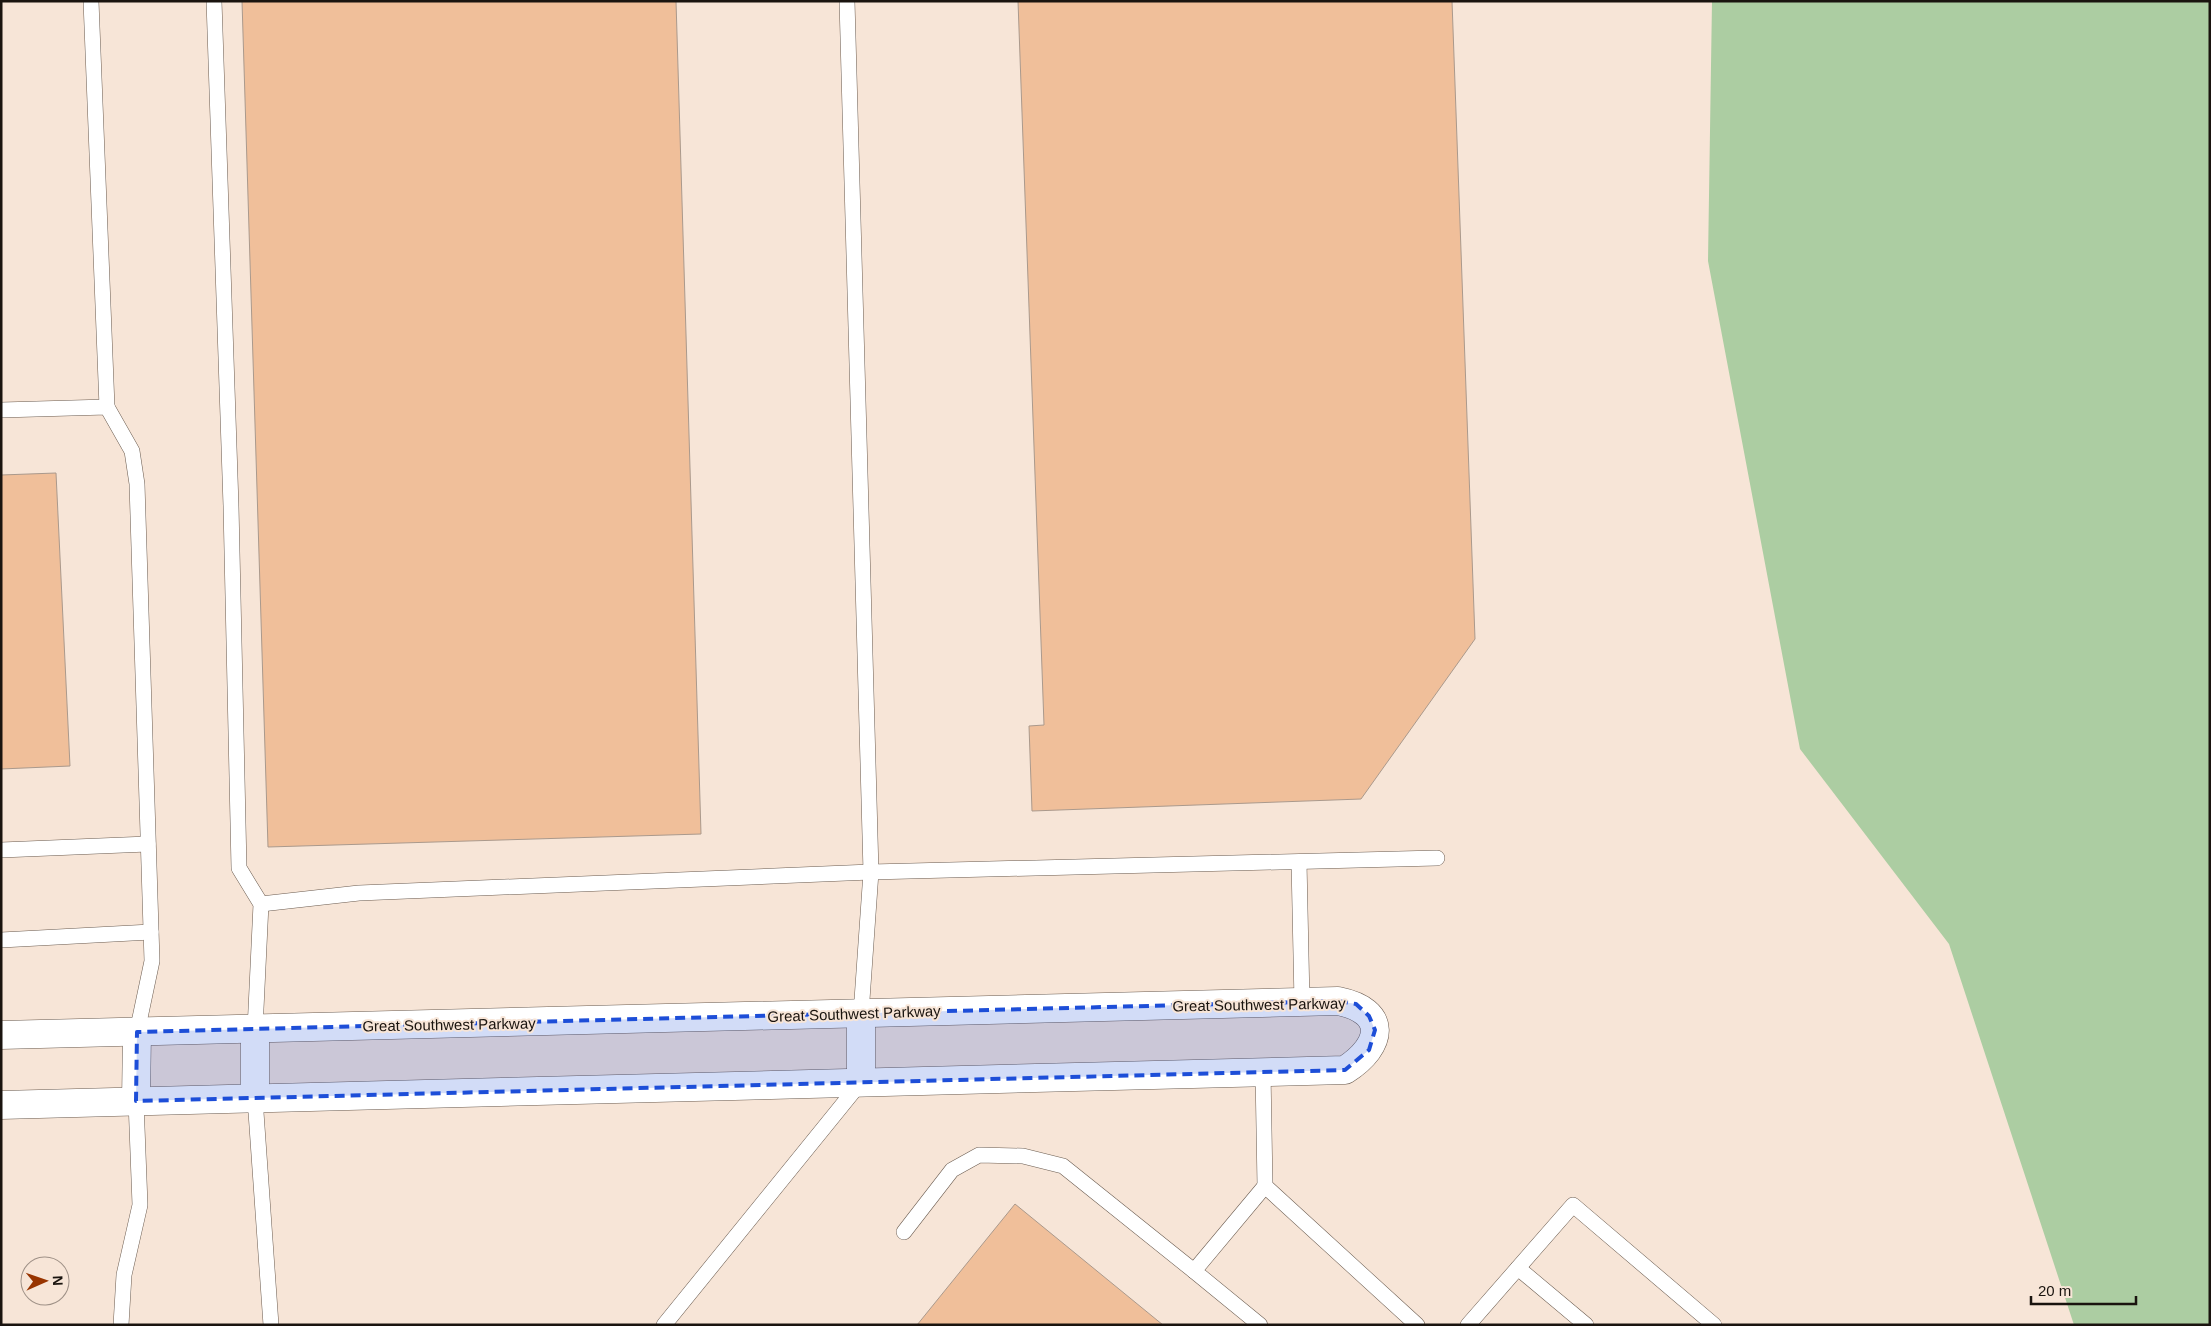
<svg xmlns="http://www.w3.org/2000/svg" width="2211" height="1326" viewBox="0 0 2211 1326" font-family="Helvetica,sans-serif">
<style>
.green{fill:#accda2}
.building{fill:#f0bf9a;stroke:#aa998c}
.lines{fill:none;stroke-linecap:round;stroke-linejoin:round}
.service-casing{stroke:#6b5c50;stroke-width:16}
.tertiary-casing{stroke:#6b5c50;stroke-width:29}
.service{stroke:#fff;stroke-width:15}
.tertiary{stroke:#fff;stroke-width:28}
.marked{fill:#1d4ed8;fill-opacity:0.2;stroke:#1d4ed8;stroke-width:4;stroke-dasharray:10 6;stroke-linejoin:round}
.labels{text-anchor:middle;stroke-width:4;stroke-linejoin:round;paint-order:stroke}
.street-label{font-size:15px;fill:#1a140f;stroke:#f7e5d7}
</style>
<rect width="100%" height="100%" fill="#f7e5d7"/>
<polygon class="green" points="1712,1 2210,1 2210,1325 2074,1325 1949,944 1800,749 1708,261"/>
<g class="building">
<polygon points="242,1 676,1 701,834 268,847"/>
<polygon points="1018,1 1452,1 1475,639 1361,799 1032,811 1029,726 1044,725"/>
<polygon points="56,473 70,766 1,769 1,475"/>
<polygon points="1015,1204 1163,1325 917,1325"/>
</g>
<g class="lines">
<defs>
<g id="service">
<polyline points="91,1 107,407"/>
<polyline points="214,1 231,506 239,868 261,904 255,1030"/>
<polyline points="847,1 871,872 861,1014"/>
<polyline points="1,410 107,407 132,451 137,484 152,961 137,1032"/>
<polyline points="1,850 148,844"/>
<polyline points="1299,862 1302,1002"/>
<polyline points="261,904 359,893 871,872 1437,858"/>
<polyline points="1,940 151,932"/>
<polyline points="1263,1072 1265,1186 1417,1325"/>
<polyline points="255,1098 271,1325"/>
<polyline points="904,1232 952,1170 979,1155 1023,1156 1063,1166 1194,1271"/>
<polyline points="1518,1268 1586,1325"/>
<polyline points="121,1325 124,1275 140,1205 136,1101"/>
<polyline points="664,1325 861,1082"/>
<polyline points="1260,1325 1194,1271 1265,1186"/>
<polyline points="1468,1325 1573,1205 1714,1325"/>
</g>
<g id="tertiary">
<polyline points="861,1014 861,1082"/>
<polyline points="255,1030 255,1098"/>
<path d="M1,1035L1338,1001C1388,1011 1384,1045 1345,1070L1,1105"/>
<polyline points="136,1101 137,1032"/>
</g>
</defs>
<use href="#service" class="service-casing"/>
<use href="#tertiary" class="tertiary-casing"/>
<use href="#service" class="service"/>
<use href="#tertiary" class="tertiary"/>
</g>
<path class="marked" d="M1338,1001L1356,1004L1369,1016L1375,1030L1369,1050L1345,1070L136,1101L137,1032Z"/>
<g class="labels">
<g class="street-label">
<text transform="translate(1259 1005) rotate(-1)" y="5">Great Southwest Parkway</text>
<text transform="translate(854 1014) rotate(-2)" y="5">Great Southwest Parkway</text>
<text transform="translate(449 1025) rotate(-1)" y="5">Great Southwest Parkway</text>
</g>
</g>
<rect width="2211" height="1326" fill="none" stroke="#1a140f" stroke-width="5"/>
<g transform="translate(45 1281) rotate(88)"><circle r="24" fill="#f7e5d7" stroke="#9f9187"/>
<path d="M0-4L9 19L0 12L-9 19Z" fill="#983400"/>
<text y="-8" font-size="14" font-weight="bold" text-anchor="middle" fill="#1a140f">N</text>
</g>
<path d="M2031 1296v8h105v-8" fill="none" stroke="#1a140f" stroke-width="2.5"/>
<text x="2038" y="1296" font-size="15" fill="#1a140f" stroke="#f7e5d7" stroke-width="4" paint-order="stroke">20 m</text>
</svg>
